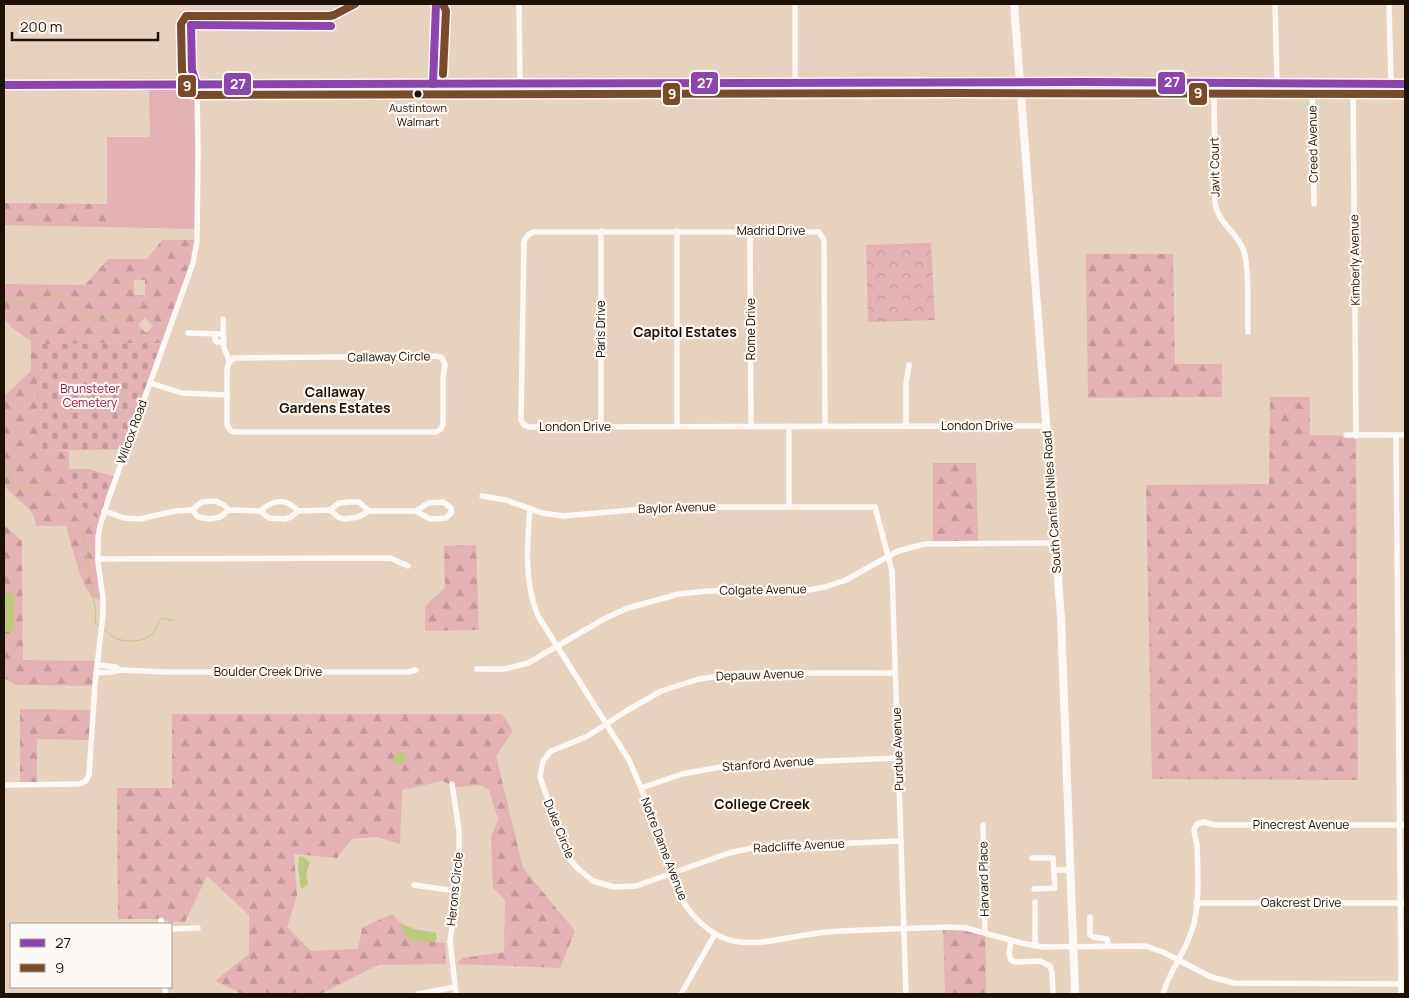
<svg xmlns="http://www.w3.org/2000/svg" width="1409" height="998" viewBox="0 0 1409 998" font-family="Manrope,sans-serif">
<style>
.green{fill:#e3b2b4}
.forest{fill:url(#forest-firs);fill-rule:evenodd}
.cemetery{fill:url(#cemetery-stones)}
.park{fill:url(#park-crowns)}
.water{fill:#bcca7c}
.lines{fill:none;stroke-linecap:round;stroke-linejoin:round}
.stream{stroke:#bcca7c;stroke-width:1}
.minor{stroke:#fbf8f6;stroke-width:5.5}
.major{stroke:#fbf8f6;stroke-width:8}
.bus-1-casing{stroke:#fdf9f5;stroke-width:11}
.bus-2-casing{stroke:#fdf9f5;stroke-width:11}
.bus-1{stroke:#8e44ad;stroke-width:8}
.bus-2{stroke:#7a4b2a;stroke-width:8}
.bus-dot{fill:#1d1105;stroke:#fdf9f5;stroke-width:2}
.labels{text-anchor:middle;stroke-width:4.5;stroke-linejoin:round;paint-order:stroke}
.bus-label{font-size:11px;fill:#1d1105;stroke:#fdf9f5}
.street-label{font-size:12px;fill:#1d1105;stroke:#fdf9f5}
.park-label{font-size:12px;fill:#97184d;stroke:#fdf9f5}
.neighbourhood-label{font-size:14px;font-weight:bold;fill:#1d1105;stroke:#fdf9f5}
.line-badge{stroke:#fdf9f5;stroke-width:2}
.badge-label{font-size:14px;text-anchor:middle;font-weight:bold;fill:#fff}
</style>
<defs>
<pattern id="forest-firs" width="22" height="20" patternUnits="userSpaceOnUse" patternTransform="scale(1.25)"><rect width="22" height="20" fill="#e3b2b4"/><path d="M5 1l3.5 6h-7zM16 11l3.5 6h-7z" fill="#c29899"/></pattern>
<pattern id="cemetery-stones" width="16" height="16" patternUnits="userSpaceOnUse" patternTransform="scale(1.25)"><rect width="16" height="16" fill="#e3b2b4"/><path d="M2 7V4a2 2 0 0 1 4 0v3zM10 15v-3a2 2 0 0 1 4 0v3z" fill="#c29899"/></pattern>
<pattern id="park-crowns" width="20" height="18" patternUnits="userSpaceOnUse" patternTransform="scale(1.25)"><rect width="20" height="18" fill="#e3b2b4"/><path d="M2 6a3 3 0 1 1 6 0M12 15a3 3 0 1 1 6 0" fill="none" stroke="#c29899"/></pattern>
</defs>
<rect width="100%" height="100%" fill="#e7d2c0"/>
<polygon class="green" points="149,85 197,85 197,229 107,227 107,137 150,137"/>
<g class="forest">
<polygon points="4,203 107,204 107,227 4,225"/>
<path d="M162,240H196L195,252L165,343L37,344V450L69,451V494L101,522L98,538L103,601L91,597C78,575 73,550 66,526H36C35,506 14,500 4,485V396L31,371V341L12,328L4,318V284L85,285L108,259H147ZM134,280H145V295H134ZM145,318L153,326L146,333L138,325Z"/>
<polygon points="1086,254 1173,254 1175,364 1222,364 1222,397 1088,398"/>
<polygon points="1270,397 1310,397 1310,435 1356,436 1358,780 1152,779 1146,485 1269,484"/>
<polygon points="933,463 976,463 978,544 933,544"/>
<polygon points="4,525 22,541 23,660 97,661 94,686 16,685 4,678 4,632 8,632 14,627 14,597 8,593 4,594"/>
<polygon points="476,545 479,630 425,631 425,606 445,588 444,546"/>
<polygon points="20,709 93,710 92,740 37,739 37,785 20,785"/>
<polygon points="172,714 502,714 513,731 496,756 523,868 575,931 560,968 457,964 462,958 504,952 505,900 493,888 491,837 498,819 489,790 480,785 456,787 442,781 402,790 400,844 377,837 351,839 337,858 294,854 297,895 287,927 311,951 358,949 362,928 392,914 402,924 402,932 435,942 445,943 446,964 378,965 321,994 242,994 215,981 249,954 249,915 207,876 185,922 170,922 161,919 118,919 117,788 172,788"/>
<polygon points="943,927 985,933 986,994 945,994"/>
</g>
<g class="cemetery">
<polygon points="165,343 126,449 37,451 37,344"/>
<polygon points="69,469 89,469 116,477 101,522 69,494"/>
</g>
<polygon class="park" points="931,243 935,320 868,322 866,245"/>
<g class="water">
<polygon points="8,593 13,594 14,597 14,627 12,632 4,632 4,594"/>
<polygon points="399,752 403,753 406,756 404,763 398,765 393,763 393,759"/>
<polygon points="299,856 304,857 310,863 306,874 308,884 301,889 298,867"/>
<polygon points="402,924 414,929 436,933 437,939 435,942 413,941 402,932"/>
</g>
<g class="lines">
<g class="stream">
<polyline points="4,300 19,303 27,299 40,298 45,292 53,293 79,305 86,318 93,320 105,320 109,317 123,317 149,301"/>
<path d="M4,461C9,474 10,487 26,490C32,491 39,489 45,490C52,492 72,512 77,518C86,531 92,594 96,613L95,623L99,625"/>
<path d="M104,629C108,632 112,637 117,639C127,642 143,642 151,635C156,630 157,623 162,618L174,621"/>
</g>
<g class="minor">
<polyline points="519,4 520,84"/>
<polyline points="795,4 795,83"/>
<polyline points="1275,4 1277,83"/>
<polyline points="1389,4 1391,84"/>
<path d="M1214,83L1215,203C1219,225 1236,231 1243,249C1250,266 1247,311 1248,332"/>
<polyline points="1312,83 1314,204"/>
<polyline points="1353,84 1356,436"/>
<polyline points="601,231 601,426"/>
<polyline points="677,231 677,426"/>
<polyline points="750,231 751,426"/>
<polyline points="223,319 224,348 230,362"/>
<polyline points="188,333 223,334"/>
<polyline points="215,334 215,340 217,342 223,342"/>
<polygon points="437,356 442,358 445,365 443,377 443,424 441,429 436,432 234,432 231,431 227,425 227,369 229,362 234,358"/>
<polyline points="150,383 182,393 227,395"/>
<polyline points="789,426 789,507"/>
<polyline points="825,426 824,240 819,232 534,232 528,235 524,241 521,420 524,425 529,427 1046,426"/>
<polyline points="906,426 906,384 909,365"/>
<polyline points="1346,435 1405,435"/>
<polyline points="1396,435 1401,994"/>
<polyline points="482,496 506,500 542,513 563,516 667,507 875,507 892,571 906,994"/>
<polygon points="443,502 451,508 451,513 446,518 430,519 416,511 428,503"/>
<path d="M530,509C527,544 524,583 538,616L629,760L641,788L684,903C726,965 769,937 828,932C868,929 907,929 947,927L966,928L1021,943L1043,947L1145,946L1163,952L1211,977L1234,983L1405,984"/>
<polyline points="192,510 198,517 210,519 220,517 229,510 260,511 269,518 284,519 291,517 298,511 330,510 339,503 350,502 359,502 369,511"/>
<polyline points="330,510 338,517 344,519 358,517 369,511 416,511"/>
<polyline points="104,511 124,518 140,519 175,511 192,510 202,502 215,501 224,505 229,510"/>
<path d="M260,511C273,500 285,497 298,511"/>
<polyline points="98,559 390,558 408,566"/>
<polyline points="97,665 116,667 120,670 165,672 408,672 416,670"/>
<polyline points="477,669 505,669 528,663 606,618 628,608 679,594 708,591 808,590 825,587 846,580 898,551 925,544 1055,543"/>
<polyline points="96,673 111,672 120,670"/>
<polyline points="895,673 741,673 699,679 661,691 628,710 586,737 551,751 543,761 540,777 567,855 576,867 593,881 614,887 636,886 729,853 757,847 901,841"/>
<polyline points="452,784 459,830 459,876 450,941 456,994"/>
<polyline points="4,785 79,784 86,781 89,775 95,684 103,614 103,599 98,562 98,538 100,526 108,500 193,263 197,241 198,152 197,85"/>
<polyline points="641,788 682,774 732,765 898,758"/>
<polyline points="983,825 985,933"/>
<polyline points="1032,858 1053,858 1055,888 1034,889"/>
<polyline points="1054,870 1070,870"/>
<polyline points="414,885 456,891"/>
<polyline points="1035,902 1035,946"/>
<polyline points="1196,903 1405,903"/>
<polyline points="1090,917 1090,935 1093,937 1107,939 1108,945"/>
<polyline points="161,920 161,924"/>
<polyline points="171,929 198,928"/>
<polyline points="1011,940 1009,954 1011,960 1015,962 1040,961 1050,966 1052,972 1053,994"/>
<polyline points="164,987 166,994"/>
<polyline points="418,994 455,987"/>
<polyline points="681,994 715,934"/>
<path d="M1163,994C1169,971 1185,953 1192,930C1200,908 1198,869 1197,845C1196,839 1194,835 1194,829L1197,824L1204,822L1214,825H1405"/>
</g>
<g class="major">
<polyline points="1014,4 1061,618 1075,994"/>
<polyline points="4,85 1084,82 1405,84"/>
</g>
<defs>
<g id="bus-1">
<polyline points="191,25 331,26"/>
<polyline points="191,25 192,70 197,85"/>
<polyline points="433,84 436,4"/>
<polyline points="4,85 1084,82 1405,84"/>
</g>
<g id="bus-2">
<polyline points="355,4 334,15 330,16 186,16 181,24 182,71 188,90 192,94 197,95 958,93 1405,94"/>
<polyline points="443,4 446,11 443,74"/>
</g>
</defs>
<use href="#bus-1" class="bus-1-casing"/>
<use href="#bus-2" class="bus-2-casing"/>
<use href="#bus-1" class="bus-1"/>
<use href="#bus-2" class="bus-2"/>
</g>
<circle class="bus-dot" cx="418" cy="94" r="4.5"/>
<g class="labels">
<g class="bus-label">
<text x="418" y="112">Austintown<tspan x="418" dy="14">Walmart</tspan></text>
</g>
<g class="street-label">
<text transform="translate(1313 144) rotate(-91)" y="4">Creed Avenue</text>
<text transform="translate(1215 167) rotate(-91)" y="4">Javit Court</text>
<text x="771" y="235">Madrid Drive</text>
<text transform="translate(1355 260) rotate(-91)" y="4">Kimberly Avenue</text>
<text transform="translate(601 329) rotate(-90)" y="4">Paris Drive</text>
<text transform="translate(751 329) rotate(-90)" y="4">Rome Drive</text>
<text transform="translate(389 357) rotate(-1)" y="4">Callaway Circle</text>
<text x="977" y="430">London Drive</text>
<text x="575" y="431">London Drive</text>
<text transform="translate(132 432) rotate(-70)" y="4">Wilcox Road</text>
<text transform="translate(1052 502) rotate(-94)" y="4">South Canfield Niles Road</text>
<text transform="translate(677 508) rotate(-2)" y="4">Baylor Avenue</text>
<text transform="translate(763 590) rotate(-1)" y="4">Colgate Avenue</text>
<text x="268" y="676">Boulder Creek Drive</text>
<text transform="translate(760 675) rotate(-2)" y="4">Depauw Avenue</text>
<text transform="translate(898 749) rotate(-92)" y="4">Purdue Avenue</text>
<text transform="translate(768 764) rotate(-4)" y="4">Stanford Avenue</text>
<text x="1301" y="829">Pinecrest Avenue</text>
<text transform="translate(559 829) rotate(68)" y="4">Duke Circle</text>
<text transform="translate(799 846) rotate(-3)" y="4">Radcliffe Avenue</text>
<text transform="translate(664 849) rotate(69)" y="4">Notre Dame Avenue</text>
<text transform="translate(984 879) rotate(-91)" y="4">Harvard Place</text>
<text transform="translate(455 889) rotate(-84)" y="4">Herons Circle</text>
<text x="1301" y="907">Oakcrest Drive</text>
</g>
<g class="park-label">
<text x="90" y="393">Brunsteter<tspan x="90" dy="14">Cemetery</tspan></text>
</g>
<g class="neighbourhood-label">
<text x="685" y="337">Capitol Estates</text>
<text x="335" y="397">Callaway<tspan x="335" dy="16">Gardens Estates</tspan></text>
<text x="762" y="809">College Creek</text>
</g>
</g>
<g class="line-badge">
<rect x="1157" y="71" width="29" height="24" rx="5" fill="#8e44ad"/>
<rect x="690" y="71" width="29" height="24" rx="5" fill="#8e44ad"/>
<rect x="223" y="72" width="29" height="24" rx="5" fill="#8e44ad"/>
<rect x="177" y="74" width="20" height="24" rx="5" fill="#7a4b2a"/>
<rect x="1188" y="82" width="20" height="24" rx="5" fill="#7a4b2a"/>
<rect x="662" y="82" width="19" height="24" rx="5" fill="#7a4b2a"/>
</g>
<g class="badge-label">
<text x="1172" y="87">27</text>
<text x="705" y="88">27</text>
<text x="238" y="89">27</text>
<text x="187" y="91">9</text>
<text x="1198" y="98">9</text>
<text x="672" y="99">9</text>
</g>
<rect width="1409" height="998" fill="none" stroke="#1d1105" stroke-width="10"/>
<rect x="10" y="923" width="162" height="65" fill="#fdf9f5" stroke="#a39c95"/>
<rect x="20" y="939" width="25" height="8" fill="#8e44ad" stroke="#a39c95"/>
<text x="55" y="948" font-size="15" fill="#1d1105">27</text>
<rect x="20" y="964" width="25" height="8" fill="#7a4b2a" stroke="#a39c95"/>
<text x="55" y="973" font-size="15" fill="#1d1105">9</text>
<path d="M12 32v8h146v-8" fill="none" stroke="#1d1105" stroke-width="2.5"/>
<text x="20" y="32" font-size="15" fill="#1d1105" stroke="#fdf9f5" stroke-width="4" paint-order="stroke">200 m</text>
</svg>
